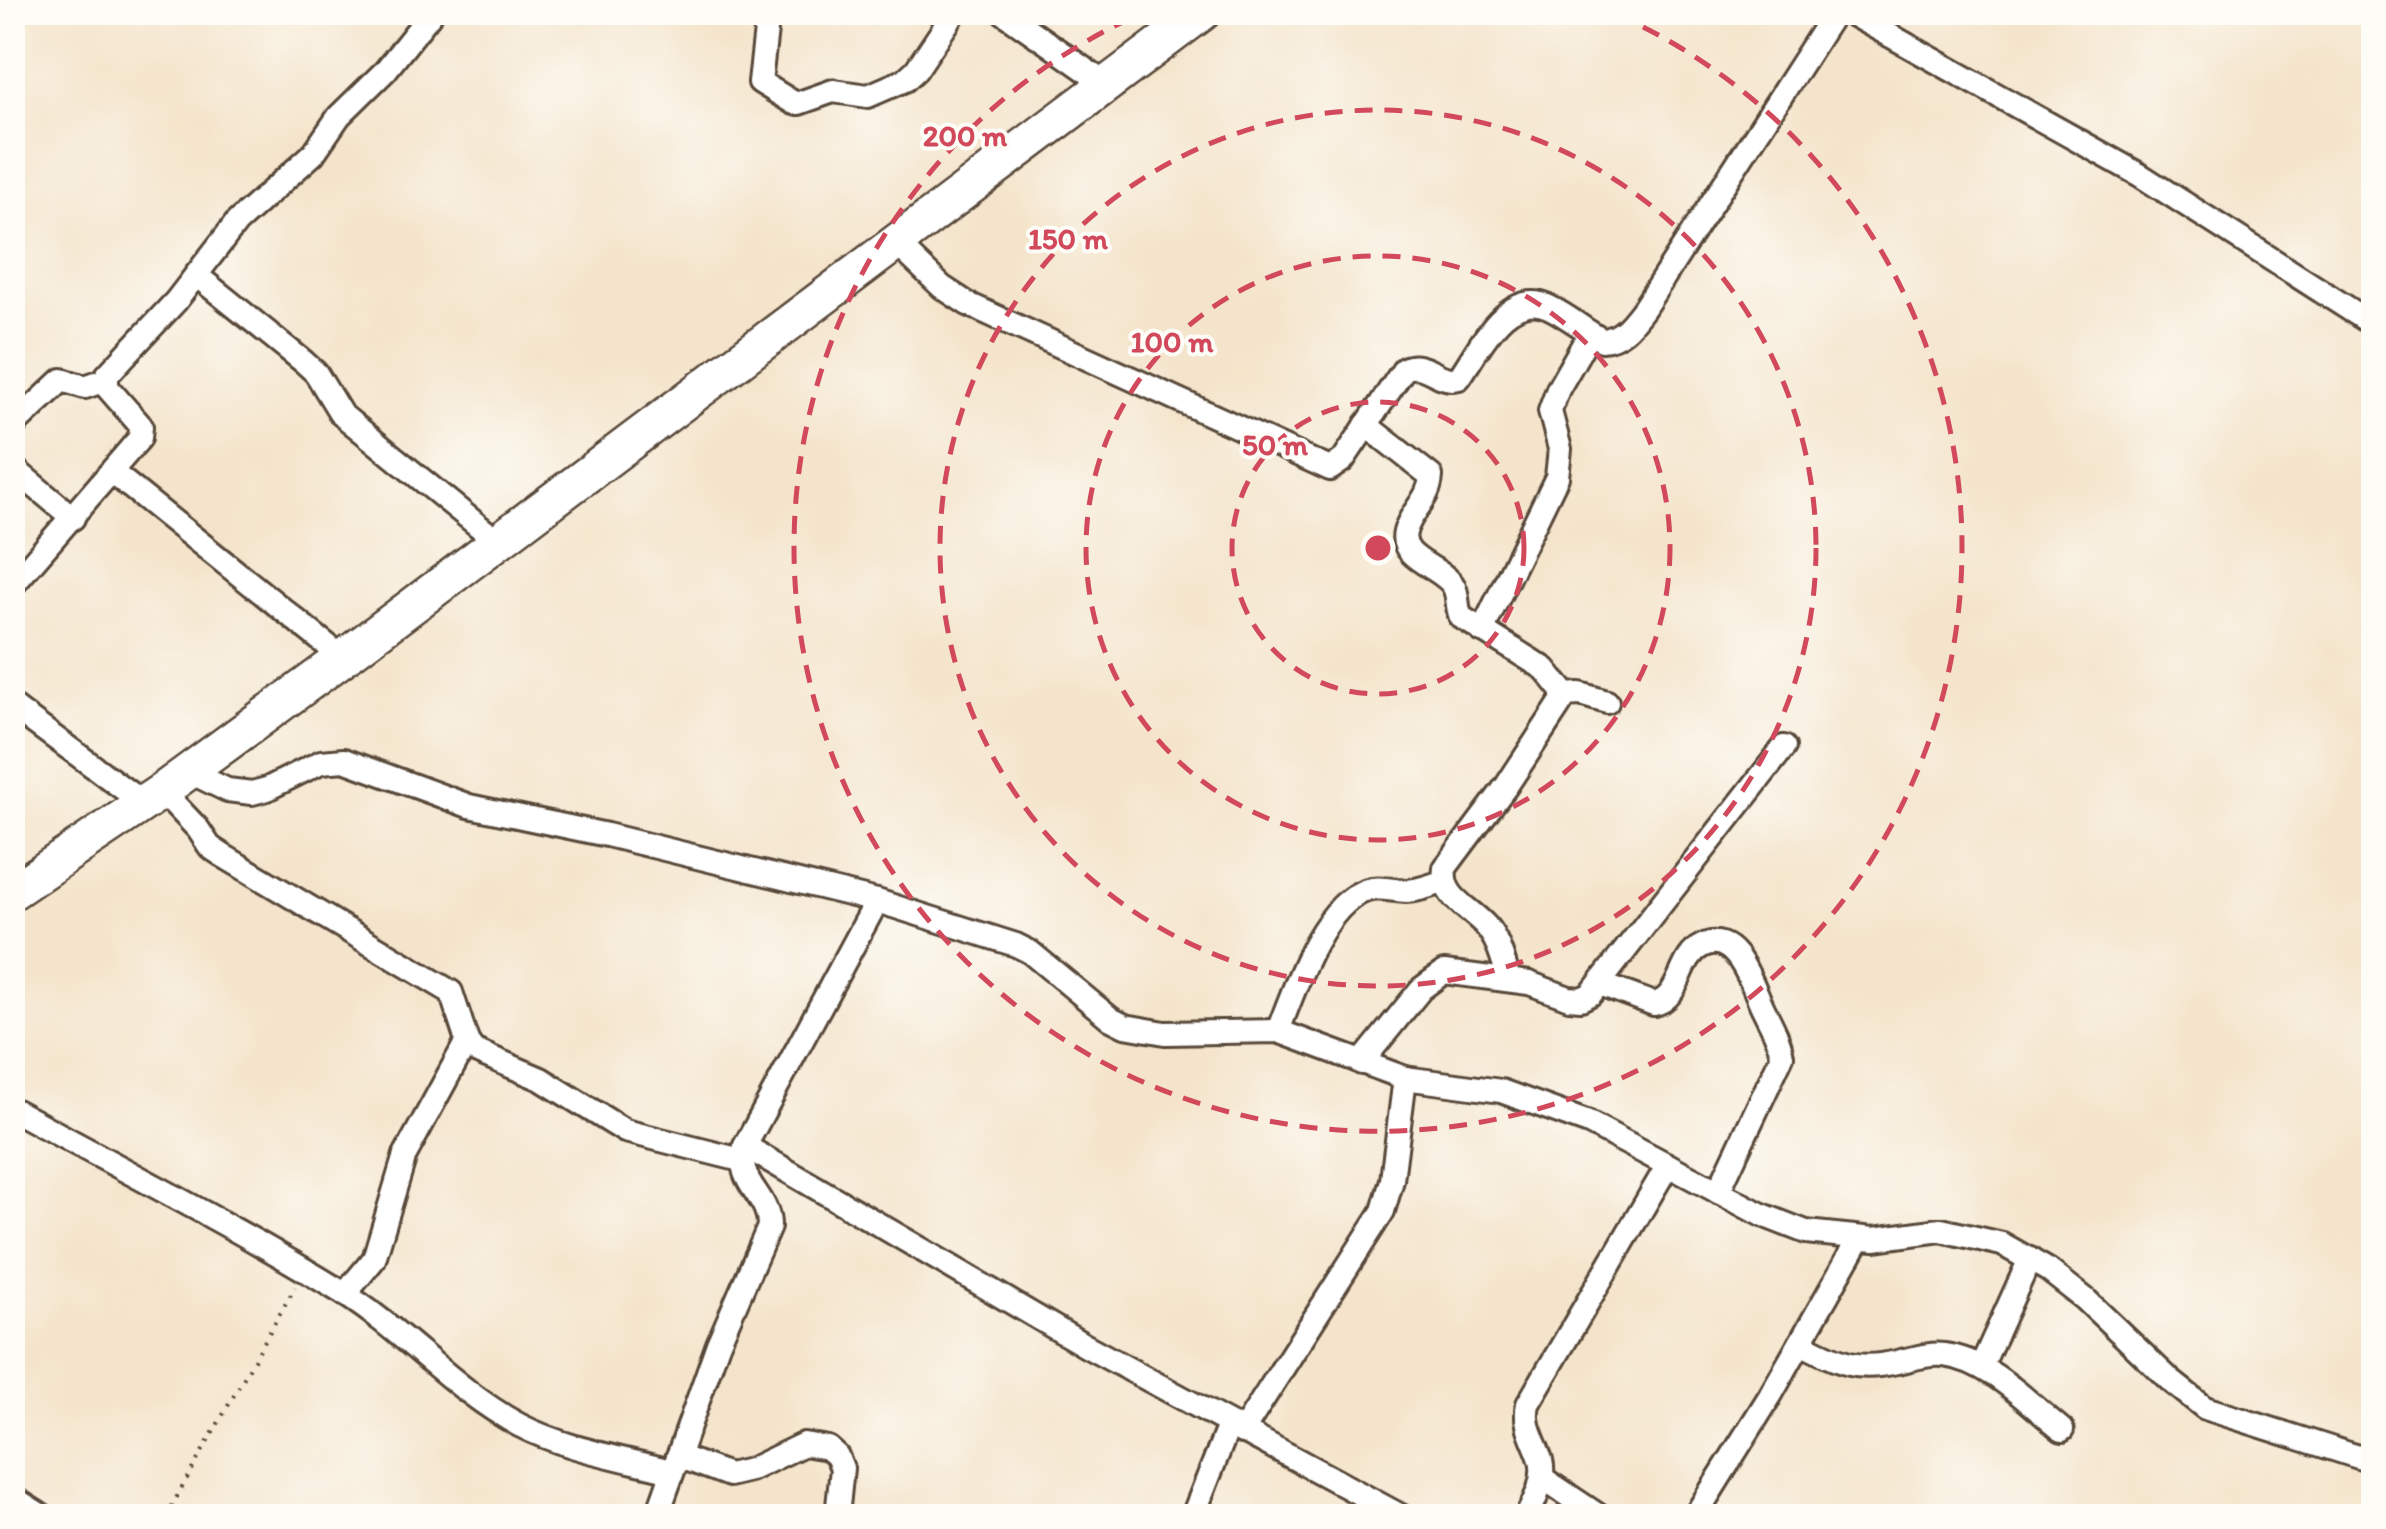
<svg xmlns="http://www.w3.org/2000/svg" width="2386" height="1529" viewBox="0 0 2386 1529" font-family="Itim,sans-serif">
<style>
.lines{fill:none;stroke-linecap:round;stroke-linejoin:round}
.street-casing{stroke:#574638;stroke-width:28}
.primary-casing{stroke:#574638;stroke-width:40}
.path{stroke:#574638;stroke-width:4;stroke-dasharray:2.5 8;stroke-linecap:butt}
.street{stroke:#fff;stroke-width:22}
.primary{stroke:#fff;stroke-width:35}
.ring{fill:none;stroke:#d1495b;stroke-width:5;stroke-dasharray:18 12}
.centre{fill:#d1495b;stroke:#fdfcf7;stroke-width:5}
.ring-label{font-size:30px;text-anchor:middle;font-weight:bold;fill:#d1495b;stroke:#fdfcf7;stroke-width:8;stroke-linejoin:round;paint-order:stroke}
</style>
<rect width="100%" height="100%" fill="#fdfcf7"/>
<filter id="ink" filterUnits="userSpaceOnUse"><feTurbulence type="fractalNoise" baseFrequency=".01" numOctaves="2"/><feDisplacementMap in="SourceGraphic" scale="20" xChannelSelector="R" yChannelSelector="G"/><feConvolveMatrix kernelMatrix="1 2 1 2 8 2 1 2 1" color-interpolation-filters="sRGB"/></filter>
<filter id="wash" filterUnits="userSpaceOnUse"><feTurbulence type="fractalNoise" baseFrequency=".0048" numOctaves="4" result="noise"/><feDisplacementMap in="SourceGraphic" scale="40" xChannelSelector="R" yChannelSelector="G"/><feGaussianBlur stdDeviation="2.25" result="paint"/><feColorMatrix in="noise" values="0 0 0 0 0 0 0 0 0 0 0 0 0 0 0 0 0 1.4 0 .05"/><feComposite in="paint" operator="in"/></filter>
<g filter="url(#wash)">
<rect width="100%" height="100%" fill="#f4e4cb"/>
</g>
<g filter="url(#ink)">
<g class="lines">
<defs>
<g id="street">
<polyline points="768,12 760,82 794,103 799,103 833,91 868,96 905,80 916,70 955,12"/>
<polyline points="1003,12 1107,85"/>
<polyline points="1848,12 2140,175 2374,325"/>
<path d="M895,242L942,287L968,304L1330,469L1343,460L1404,369C1425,359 1438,384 1459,378C1478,351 1507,287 1549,307C1568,316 1584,330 1602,340C1622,339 1633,322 1644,308L1835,12"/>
<polyline points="196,275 304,362 316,373 341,414 497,541"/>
<path d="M1366,425L1431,476C1430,500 1410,511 1405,532C1398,560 1444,567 1454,587C1459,597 1456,607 1461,617L1545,669L1566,695"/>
<polyline points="12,427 62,380 85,387 105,380"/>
<polyline points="12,467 73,518"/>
<polyline points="112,472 343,658"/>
<polyline points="12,586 140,438 141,426 107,387 107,375 176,301 237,222 313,154 339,116 385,71 432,12"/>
<polyline points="1482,631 1557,477 1560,449 1550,411 1558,389 1590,333"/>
<polyline points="12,706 144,804"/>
<polyline points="188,771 227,790 252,793 267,789 321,762 344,760 469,806 607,835 877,901 1016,945 1030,952 1111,1019 1125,1026 1165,1033 1278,1031 1405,1078 1501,1091 1589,1123 1760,1214 1806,1232 1874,1239 1941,1230 2002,1244 2048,1270 2085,1299 2171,1381 2205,1408 2374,1462"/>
<polyline points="162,791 198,829 210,847 222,855 451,992 467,1041 473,1050 541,1079 625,1131 741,1160"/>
<path d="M1509,979C1503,961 1499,941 1486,926C1468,906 1441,898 1445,868L1507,785L1566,695L1580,694L1607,702"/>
<path d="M1600,984L1654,1004C1682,998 1678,958 1702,946C1736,929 1752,985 1762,1006C1770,1023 1779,1037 1782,1056L1718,1192"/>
<path d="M1278,1031C1294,990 1322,904 1367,890C1380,886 1393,891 1406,891C1419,891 1431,885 1443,882"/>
<polyline points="1361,1063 1421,989 1444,972 1529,983 1569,998 1581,999 1591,994 1784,747"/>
<path d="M12,1109C123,1170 236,1227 343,1293C405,1332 454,1390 519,1425C565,1449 621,1458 671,1471"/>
<polyline points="745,1146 1086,1346 1401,1516"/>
<polyline points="345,1294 374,1259 405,1155 467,1041"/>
<path d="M1801,1343C1838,1362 1855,1372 1897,1362C1912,1359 1928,1353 1944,1355C1989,1360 2028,1403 2062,1430"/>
<polyline points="1981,1367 2030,1259"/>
<polyline points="1242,1432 1383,1211 1392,1180 1405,1078"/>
<polyline points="678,1456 729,1475 750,1470 804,1444 828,1448 837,1456 842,1468 837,1516"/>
<polyline points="1542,1478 1599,1516"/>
<polyline points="12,1497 42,1516"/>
<path d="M657,1516L718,1344L769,1227C770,1194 734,1184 745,1146L877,901"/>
<polyline points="1193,1516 1229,1425"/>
<path d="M1527,1516C1535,1500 1546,1479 1541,1460C1535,1440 1523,1426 1528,1404L1668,1165"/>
<polyline points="1695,1516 1770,1396 1859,1239"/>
</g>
<polyline id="primary" points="12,892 162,791 343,658 1203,12"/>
</defs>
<use href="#street" class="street-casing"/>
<use href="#primary" class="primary-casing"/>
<polyline class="path" points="166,1516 295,1287"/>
<use href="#street" class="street"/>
<use href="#primary" class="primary"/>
</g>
</g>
<g class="ring">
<circle cx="1378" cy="548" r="146"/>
<circle cx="1378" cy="548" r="292"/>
<circle cx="1378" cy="548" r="438"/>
<path d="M1616 14A584 584 0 1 1 1140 14"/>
</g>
<circle cx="1378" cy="548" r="15" class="centre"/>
<g class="ring-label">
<text x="965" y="146">200 m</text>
<text x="1068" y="249">150 m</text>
<text x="1172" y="352">100 m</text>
<text x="1275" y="455">50 m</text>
</g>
<rect width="2386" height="1529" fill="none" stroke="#fdfcf7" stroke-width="50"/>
</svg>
